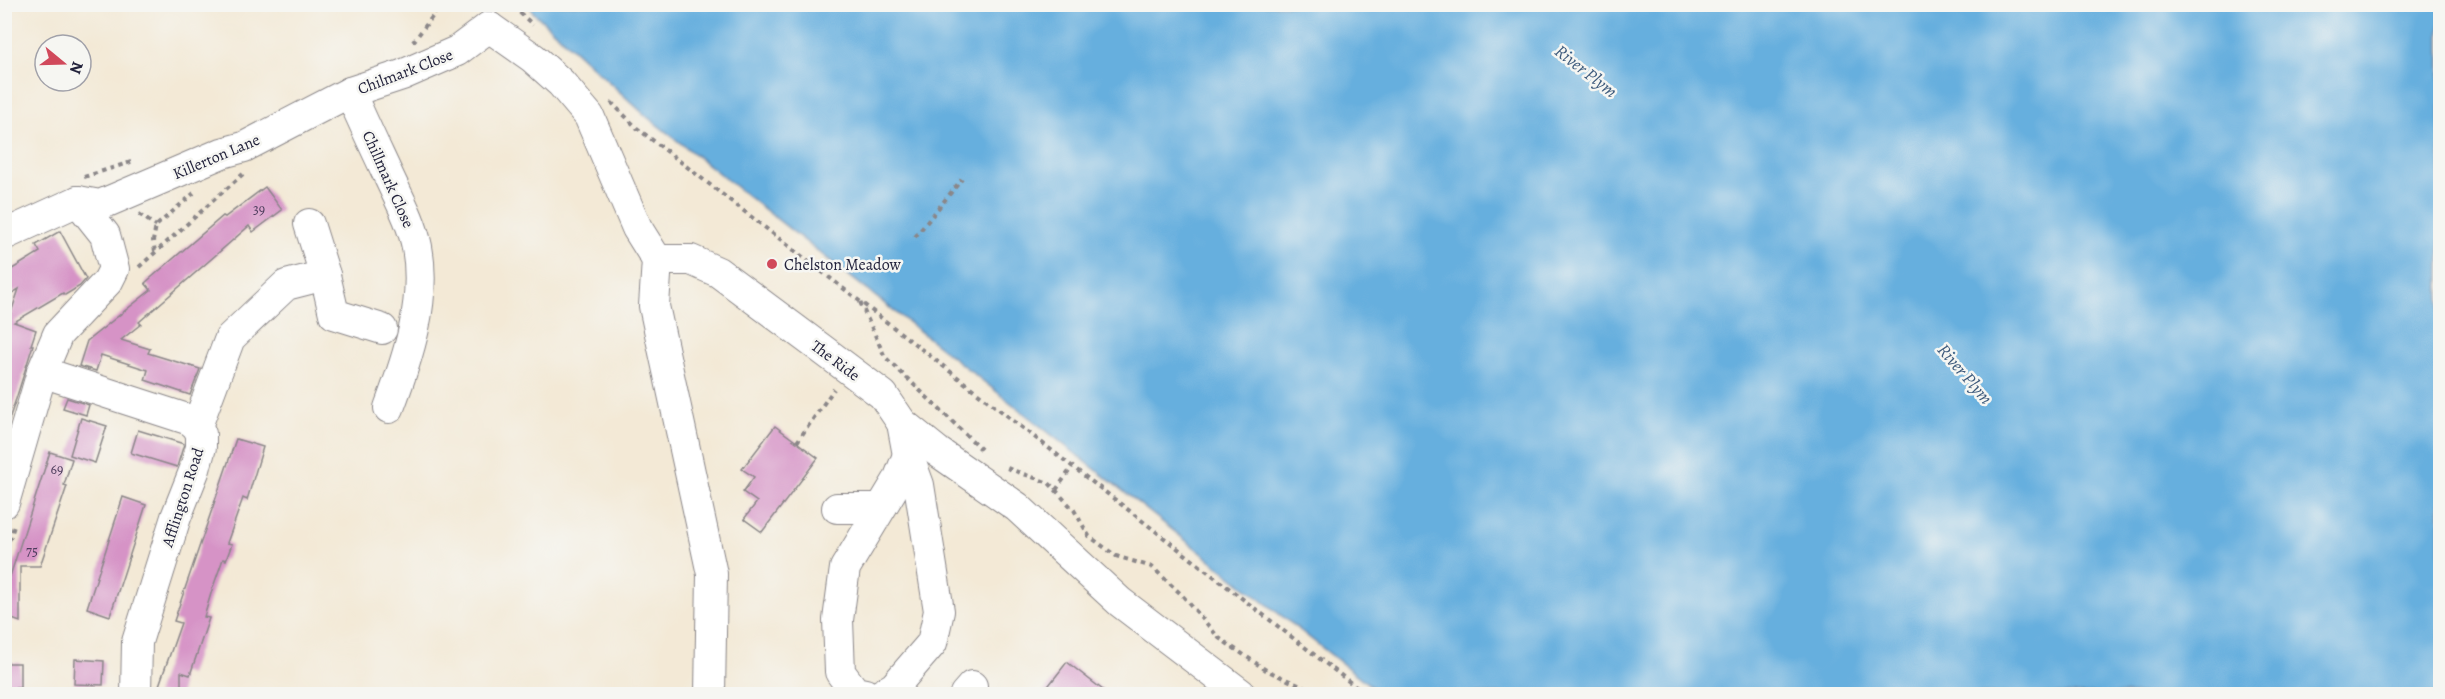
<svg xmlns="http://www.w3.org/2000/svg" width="2445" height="699" viewBox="0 0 2445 699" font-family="Alegreya,serif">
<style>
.water{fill:#66afde;stroke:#44688c;stroke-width:1.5}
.building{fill:#d693c6}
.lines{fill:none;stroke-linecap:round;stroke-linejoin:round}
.minor-casing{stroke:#8a8688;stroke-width:32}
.path{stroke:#8a8688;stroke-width:4;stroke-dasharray:4.5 4.5;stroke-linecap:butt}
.minor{stroke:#fff;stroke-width:30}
.poi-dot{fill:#d1495b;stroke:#f6f6f2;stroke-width:2}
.labels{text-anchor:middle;stroke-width:5;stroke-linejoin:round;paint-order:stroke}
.number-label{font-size:14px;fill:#4f3e5e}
.street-label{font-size:16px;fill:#22223b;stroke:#f6f6f2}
.poi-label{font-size:16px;fill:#22223b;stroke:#f6f6f2;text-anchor:start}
.water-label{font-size:18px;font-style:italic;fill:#3d5a7c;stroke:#f6f6f2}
</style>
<rect width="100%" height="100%" fill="#f6f6f2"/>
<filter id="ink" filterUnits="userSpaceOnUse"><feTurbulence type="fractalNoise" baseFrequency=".0167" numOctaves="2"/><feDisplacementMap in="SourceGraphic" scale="12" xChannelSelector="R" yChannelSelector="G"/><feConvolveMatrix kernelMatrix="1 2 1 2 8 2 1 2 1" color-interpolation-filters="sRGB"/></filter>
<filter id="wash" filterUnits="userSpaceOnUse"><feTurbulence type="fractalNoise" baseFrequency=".008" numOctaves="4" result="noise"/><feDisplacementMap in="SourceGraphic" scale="24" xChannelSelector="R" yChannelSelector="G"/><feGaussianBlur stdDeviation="1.35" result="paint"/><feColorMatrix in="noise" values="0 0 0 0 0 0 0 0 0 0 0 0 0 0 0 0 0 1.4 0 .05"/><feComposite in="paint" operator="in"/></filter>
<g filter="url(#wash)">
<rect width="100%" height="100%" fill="#f3e9d6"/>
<polygon class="water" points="531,5 2440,5 2440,694 1381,694 646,116 532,11"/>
<g id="blocks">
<g class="building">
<polygon points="265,187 282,210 253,232 249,226 139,322 141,324 121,340 150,349 148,353 200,369 190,395 145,380 148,370 101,355 96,371 79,366 87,341 151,290 145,283 223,216 225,217"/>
<polygon points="60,231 86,279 80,286 65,295 63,293 14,322 36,330 31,345 33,345 16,399 7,425 4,425 4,333 19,289 4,298 4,274 40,252 36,245"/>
<polygon points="67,398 89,405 86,415 63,408"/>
<polygon points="81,418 107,426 95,463 70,455"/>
<polygon points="775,426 818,458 762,532 744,519 757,502 743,492 754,477 742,469"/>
<polygon points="138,430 184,444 177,467 131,453"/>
<polygon points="236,439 263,447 247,500 243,498 227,543 232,544 226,560 223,559 212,590 204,617 209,618 190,675 181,672 181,694 156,694 181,623 174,621"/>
<polygon points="50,452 72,459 64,485 67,486 40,566 20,566 20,622 4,616 4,595"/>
<polygon points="123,497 146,505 110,616 87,608"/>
<polygon points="75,659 104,661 103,685 74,684"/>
<polygon points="1067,662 1108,694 1042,694"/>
<rect x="4" y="663" width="16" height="25"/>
</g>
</g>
</g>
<g filter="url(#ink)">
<use href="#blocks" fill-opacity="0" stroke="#8a8688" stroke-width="1.5"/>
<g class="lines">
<defs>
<g id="minor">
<polyline points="489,27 533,58 561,83 589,116 637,228 657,260"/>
<path d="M350,92C362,120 375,147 388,175C399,199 412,222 417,247C427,302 408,357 389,408"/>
<polyline points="4,235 78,201 100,205 222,153 244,147 350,92 402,75 457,51 489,27"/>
<polyline points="657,260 691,260 718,272 823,350 883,395 902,423 938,452 1017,507 1120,602 1241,694"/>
<polyline points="657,260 654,306 712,574 710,694"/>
<polyline points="325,275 334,314 382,329"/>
<polyline points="42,372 190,420 197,426 201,434 201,447 195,469 176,517 137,642 136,694"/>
<polyline points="197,426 230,338 286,285 325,275 309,224"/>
<polyline points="4,503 42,372 58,334 108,281 114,269 105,235 78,201"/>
<polyline points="837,508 880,508"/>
<polyline points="865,694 855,692 840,672 838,620 845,568 898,480 908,455"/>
<polyline points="882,694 894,687 932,643 939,611 919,485 908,455 902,423"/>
<polyline points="965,694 972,686"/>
</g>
</defs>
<use href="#minor" class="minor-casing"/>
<g class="path">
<polyline points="518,4 519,12 533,25"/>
<polyline points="413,42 442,4"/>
<polyline points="611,102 637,128 1365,694"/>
<polyline points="84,177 134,161"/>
<polyline points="139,214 156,226"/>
<polyline points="915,237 962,179"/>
<polyline points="155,251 153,241 156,226 194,193"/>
<polyline points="139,267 243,174"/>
<polyline points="860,302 885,357 983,451"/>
<polyline points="797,442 834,389"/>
<polyline points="1007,468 1049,483 1074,510 1089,536 1116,556 1152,567 1182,595 1219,638 1266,670 1318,694"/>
<polyline points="1056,490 1072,467"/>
<polyline points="4,557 14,526"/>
</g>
<use href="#minor" class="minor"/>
</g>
</g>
<circle class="poi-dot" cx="772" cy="264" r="6"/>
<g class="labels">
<g class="number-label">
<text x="259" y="214">39</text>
<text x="57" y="474">69</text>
<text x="32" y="556">75</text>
</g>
<g class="street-label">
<text transform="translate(405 71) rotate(-21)" y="6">Chilmark Close</text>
<text transform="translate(216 156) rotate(-23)" y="6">Killerton Lane</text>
<text transform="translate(389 179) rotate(66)" y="6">Chillmark Close</text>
<text transform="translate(836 360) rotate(37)" y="6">The Ride</text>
<text transform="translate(182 497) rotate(-72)" y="6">Afflington Road</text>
</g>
<g class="poi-label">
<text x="784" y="270">Chelston Meadow</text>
</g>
<g class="water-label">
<text transform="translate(1586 71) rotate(38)" y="6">River Plym</text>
<text transform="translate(1965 374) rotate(49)" y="6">River Plym</text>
</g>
</g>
<rect width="2445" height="699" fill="none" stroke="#f6f6f2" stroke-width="24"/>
<g transform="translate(63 63) rotate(109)"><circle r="28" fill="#f6f6f2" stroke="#a1a1a9" stroke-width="1.5"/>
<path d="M0-4.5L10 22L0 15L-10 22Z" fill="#d1495b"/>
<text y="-9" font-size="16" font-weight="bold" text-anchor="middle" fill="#22223b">N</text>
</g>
</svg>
